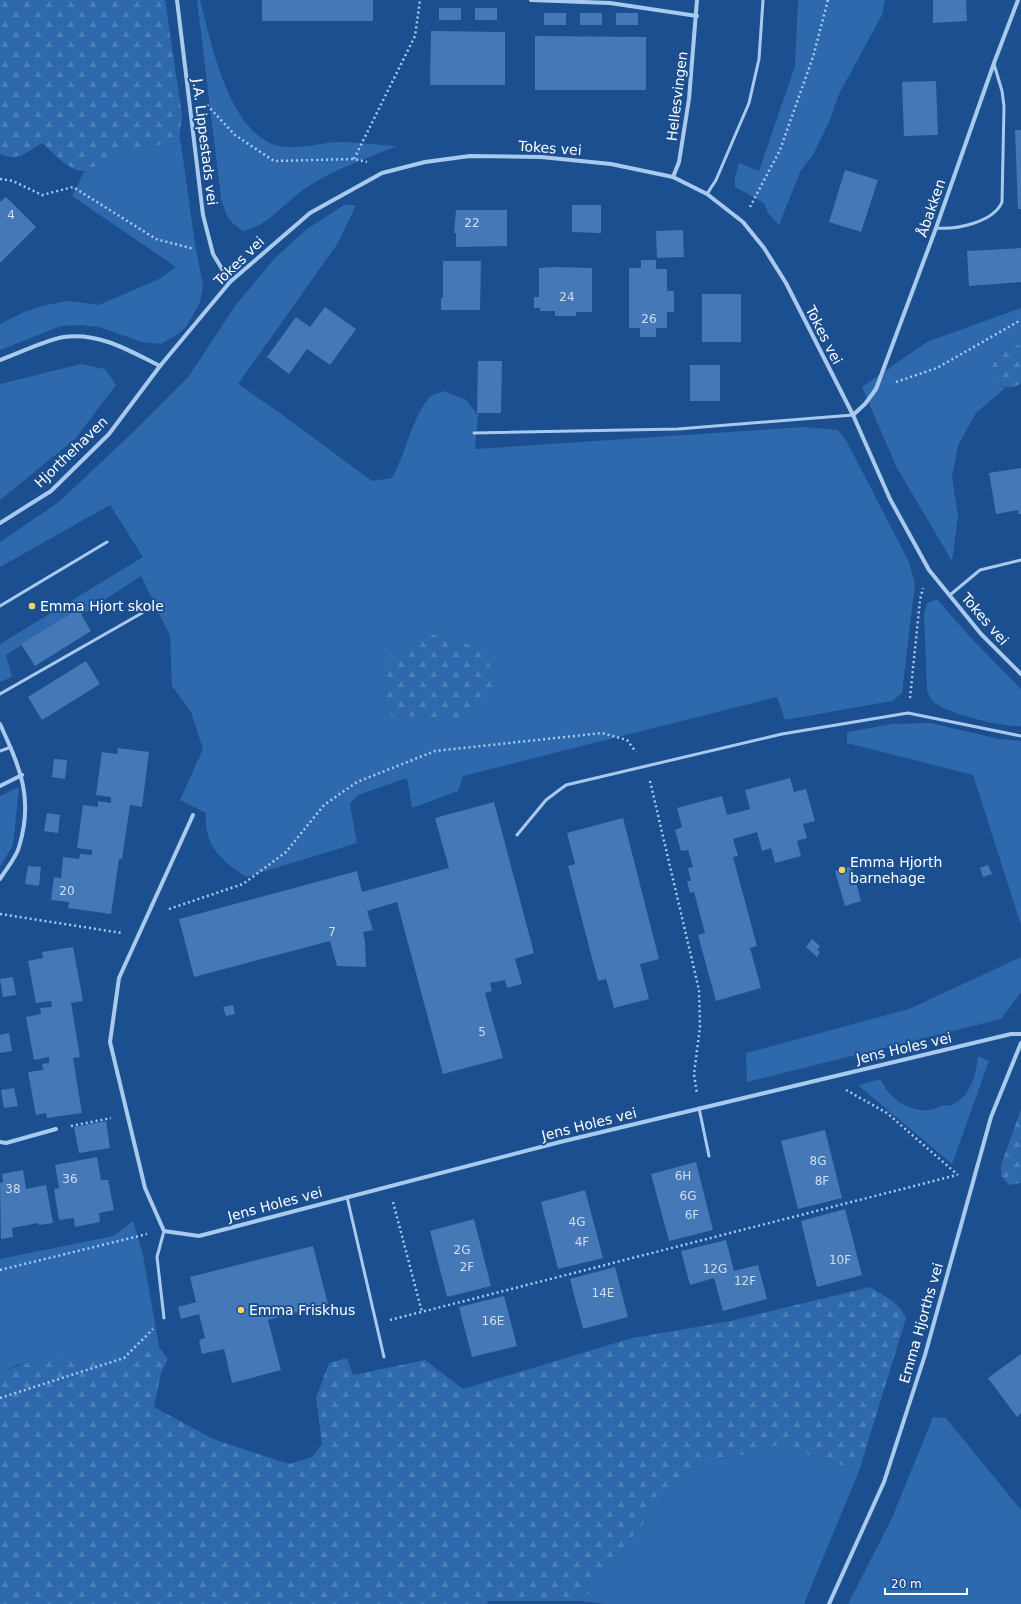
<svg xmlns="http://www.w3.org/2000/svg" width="1021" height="1604" viewBox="0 0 1021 1604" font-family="'DejaVu Sans',sans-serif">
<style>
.grass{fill:#2e69ad;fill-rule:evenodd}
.forest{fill:url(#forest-firs)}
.building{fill:#4478b7}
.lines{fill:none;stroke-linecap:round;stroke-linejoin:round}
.path{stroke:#a9c9ee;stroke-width:2.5;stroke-dasharray:2 3;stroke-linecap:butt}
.lane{stroke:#a9c9ee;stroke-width:3}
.street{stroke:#a9c9ee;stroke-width:4}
.poi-dot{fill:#ffd166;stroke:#1b4f8f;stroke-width:1.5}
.labels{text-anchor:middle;stroke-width:4;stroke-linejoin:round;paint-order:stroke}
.number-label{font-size:12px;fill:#d0dded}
.street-label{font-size:14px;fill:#fff;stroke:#1b4f8f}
.poi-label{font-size:14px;fill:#fff;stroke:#1b4f8f;text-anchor:start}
</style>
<defs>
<pattern id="forest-firs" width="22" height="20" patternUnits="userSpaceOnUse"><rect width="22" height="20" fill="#2e69ad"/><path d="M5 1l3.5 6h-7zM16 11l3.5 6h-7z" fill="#4d80b9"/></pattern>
</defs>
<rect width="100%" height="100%" fill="#1b4f8f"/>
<g class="grass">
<path d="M197,0H200C211,42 229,135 279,146C298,150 318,143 337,142C357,142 377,145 397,146C365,159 331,170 303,190C284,204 267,226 243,231C229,223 225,213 221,198Z"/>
<polygon points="798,0 885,0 882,15 839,94 829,122 814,153 800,172 779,225 768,213 764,203 735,187 735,177 739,163 759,171 795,66"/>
<polygon points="180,137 195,244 203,285 200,303 186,327 178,334 161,344 142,342 99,327 80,325 61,326 0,350 0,324 24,312 46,305 68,301 99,305 159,279 176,267 72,196 84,172 93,168 104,158 127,149 179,143"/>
<path d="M344,205H356L338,243L238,384L280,413L372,481L392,478C405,456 413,414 430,397C433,394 440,393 444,391L466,400L478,415L475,449L804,427L838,430L847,442L908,560L915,583L902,693L892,701L785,720L777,697L463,776L458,791L412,808L407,778L358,795L350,804L357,843L246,877C221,860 204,847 206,813L180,800L203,749L191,712L172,686L170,636L141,576L81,615L77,609L6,655L12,677L0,682V644L143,557L110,505L0,567V542L59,502L130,435L189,376L235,306L275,258L307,229ZM424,633L442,722L422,716L392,717L393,652L405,647Z"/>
<path d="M1021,308V344C1000,350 993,357 989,378L1005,388L976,413L958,445L952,477L958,516L952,561L896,466L862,387L927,342Z"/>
<polygon points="81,364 105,369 116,385 75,439 0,500 0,384"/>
<path d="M937,599L971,638L1021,689V726C1006,728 950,714 938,705C932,702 930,697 927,691L924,613L927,603Z"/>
<polygon points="930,723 999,739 1021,741 1021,925 973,775 847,743 847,732 893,724"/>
<polygon points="19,787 13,845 0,867 0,796"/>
<polygon points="1021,957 1021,992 1001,1019 747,1082 746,1053 909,1009"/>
<path d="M978,1056L989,1061L952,1164L858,1085L880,1079C883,1083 886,1090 890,1094C899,1105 920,1114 934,1109C936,1109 938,1107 940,1106C943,1105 948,1106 952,1105C971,1096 976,1075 978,1056Z"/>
<polygon points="133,1221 143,1255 159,1347 143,1350 122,1372 84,1358 17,1365 0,1374 0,1259 113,1236"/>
<polygon points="933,1417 946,1418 1021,1510 1021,1604 848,1604 892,1518"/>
<polygon points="779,1445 859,1471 804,1604 605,1604 582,1601 684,1472 723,1458 742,1455"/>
</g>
<g class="forest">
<path d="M0,0H165L182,115L179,143C155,146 132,147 109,156C100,160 93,172 83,171C67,170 54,153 42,143C27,152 18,162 0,154Z"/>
<path d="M1021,344V383C1009,392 1000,385 988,379C993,358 1001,350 1021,344Z"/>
<path d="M424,633L460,639L484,655L498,680L485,704L469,714L442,722L422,716L392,717C381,687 378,681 393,652L405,647Z"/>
<polygon points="1021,1109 1021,1183 1009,1185 1001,1176 1001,1165"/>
<path d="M870,1287C884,1296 900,1303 906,1318L859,1471L779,1445L742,1455L723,1458L684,1472L582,1601H488L487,1604H0V1374C25,1361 55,1353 84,1358C96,1360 110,1367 122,1372L143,1350L159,1347L168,1359L161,1373L154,1407L213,1439L289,1464L312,1457L322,1444L316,1398L329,1363L347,1358L353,1375L425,1360L463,1389L632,1338L726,1322Z"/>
</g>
<g class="building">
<rect x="262" y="0" width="111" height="21"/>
<polygon points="933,0 966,0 967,21 933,23"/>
<rect x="439" y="8" width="22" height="12"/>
<rect x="475" y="8" width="22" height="12"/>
<rect x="544" y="13" width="22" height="12"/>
<rect x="580" y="13" width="22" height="12"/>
<rect x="616" y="13" width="22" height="12"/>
<polygon points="431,31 505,32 505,85 430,85"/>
<polygon points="535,36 646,37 646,90 535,90"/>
<polygon points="936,81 938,135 904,136 902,82"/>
<polygon points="1015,130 1021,130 1021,209 1018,209"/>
<polygon points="845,170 878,180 861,232 829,222"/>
<polygon points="6,197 36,227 0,263 0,202"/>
<polygon points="572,205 601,205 601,233 572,232"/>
<polygon points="456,210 507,210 507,246 456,247 456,233 454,233"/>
<polygon points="683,230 684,257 657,258 656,231"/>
<polygon points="1021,248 1021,282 969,286 967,251"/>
<polygon points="641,260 656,260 656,269 667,269 667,291 674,291 674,312 667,312 667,328 656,328 656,337 640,337 640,328 629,328 629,268 641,268"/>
<polygon points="443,261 481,261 480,310 441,310 441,298 443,298"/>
<polygon points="554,267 592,268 592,312 576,312 576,316 555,316 555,311 540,311 540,308 534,308 534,297 539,297 539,268"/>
<rect x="702" y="294" width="39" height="48"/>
<polygon points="325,307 356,329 330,365 307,349 289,374 267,357 296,317 310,327"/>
<polygon points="478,361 502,361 501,413 477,413"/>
<rect x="690" y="365" width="30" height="36"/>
<polygon points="1021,468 1021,514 1018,514 1018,510 996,514 989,473"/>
<polygon points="78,609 91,631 35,666 21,644"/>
<polygon points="86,661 100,684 42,720 28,697"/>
<polygon points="118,748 149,752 142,807 130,805 122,859 119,859 111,914 68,908 69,902 51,900 54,877 61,878 63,857 79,859 80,854 92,855 92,850 77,848 83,805 98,807 98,801 111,803 111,797 96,795 102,752 117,754"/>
<polygon points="54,759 67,760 65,779 52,777"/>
<polygon points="790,778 794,792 806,789 815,821 803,824 807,838 797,841 801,856 775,863 771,848 762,851 757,832 733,839 738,856 733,857 757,946 750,948 761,988 716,1001 698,935 705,933 694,892 690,893 687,881 691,881 688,868 693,867 688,850 681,851 675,830 682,827 677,808 722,796 727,815 750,809 745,790"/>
<polygon points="494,802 534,953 515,959 522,984 507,988 505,980 490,983 492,991 485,993 503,1058 443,1074 397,902 367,911 373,930 363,932 365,942 366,967 337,966 330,941 194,977 179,919 357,871 362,892 449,868 435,818"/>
<polygon points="47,813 60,815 58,833 44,831"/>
<polygon points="623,818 659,959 640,964 649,999 614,1008 606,979 598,981 568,866 575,864 567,833"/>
<polygon points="988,865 992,874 983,877 980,868"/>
<polygon points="28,866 41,867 39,886 25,884"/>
<polygon points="852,866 861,901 845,906 835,871"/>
<polygon points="812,939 820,946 817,950 820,952 817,957 806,947"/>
<polygon points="73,947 83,1001 71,1003 80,1057 73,1058 82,1113 47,1118 46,1113 36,1115 28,1072 43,1070 42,1064 49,1063 49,1057 34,1060 26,1017 41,1014 40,1008 52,1007 51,1001 36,1003 28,961 43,958 42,952"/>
<polygon points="13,977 16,995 3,997 0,979"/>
<polygon points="233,1005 235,1014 226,1016 223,1007"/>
<polygon points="9,1033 12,1051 0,1053 0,1035"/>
<polygon points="14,1088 18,1106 4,1108 1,1090"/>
<polygon points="106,1121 110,1148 79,1153 74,1127"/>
<polygon points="825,1130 842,1198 798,1209 781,1141"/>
<polygon points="97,1157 101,1180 108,1180 114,1210 99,1213 100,1222 75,1227 74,1218 59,1220 54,1189 59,1188 55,1165"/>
<polygon points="696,1162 713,1230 669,1241 651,1174"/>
<polygon points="23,1170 26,1189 46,1185 53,1223 39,1225 38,1223 12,1228 13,1237 1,1239 0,1183 3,1182 2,1174"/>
<polygon points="585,1190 603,1258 558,1269 541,1202"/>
<polygon points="845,1209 862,1275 817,1287 801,1221"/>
<polygon points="474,1219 491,1286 447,1297 430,1231"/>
<polygon points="726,1240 734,1271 758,1265 767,1299 723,1311 714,1278 690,1285 681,1251"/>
<polygon points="313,1246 328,1304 268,1320 281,1370 232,1383 224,1349 202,1354 199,1340 205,1338 199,1314 181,1319 178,1307 196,1302 190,1277"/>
<polygon points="615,1267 628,1317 583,1329 570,1279"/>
<polygon points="504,1296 517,1346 472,1357 459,1307"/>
<polygon points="1021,1354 1021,1413 1017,1417 988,1378"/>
</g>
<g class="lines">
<g class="path">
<polyline points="207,105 235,135 274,161 354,159 367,162"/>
<polyline points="354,159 415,36 420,0"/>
<polyline points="0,179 13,181 42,195 73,187 156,239 194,249"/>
<polyline points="750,207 780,150 813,57 828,0"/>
<polyline points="896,382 937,368 1021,320"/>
<polyline points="910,698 920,600 923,588"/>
<polyline points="650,781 699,990 700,1027 694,1074 697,1094"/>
<polyline points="169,909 243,884 286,852 324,805 357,782 435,751 602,733 627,740 636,752"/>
<polyline points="0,914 122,933"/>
<polyline points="846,1090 887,1113 958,1175"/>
<polyline points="71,1126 111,1118"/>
<polyline points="393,1202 422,1312"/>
<polyline points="0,1270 147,1234"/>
<polyline points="390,1320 957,1175"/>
<polyline points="0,1398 124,1358 153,1329"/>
</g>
<g class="lane">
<polyline points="707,194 716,180 749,103 759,59 763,0"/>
<path d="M936,228C956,230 994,222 1002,202L1004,106L1002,91L994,64"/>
<polyline points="474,433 678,429 853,415"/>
<polyline points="950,595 980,570 1021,560"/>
<polyline points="0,606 107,542"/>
<polyline points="0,694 142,613"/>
<polyline points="0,751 11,747"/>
<polyline points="517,835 546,800 566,785 782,734 908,713 1021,736"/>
<polyline points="699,1108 709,1156"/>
<polyline points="347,1197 384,1357"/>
<polyline points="164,1231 157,1257 164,1318"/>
</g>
<g class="street">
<polyline points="177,0 203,215 213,254 230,282"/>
<polyline points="531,0 610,3 697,16"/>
<polyline points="673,177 679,162 689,99 697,0"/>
<path d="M0,360C17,354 48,339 64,337C99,332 130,351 160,366"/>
<polyline points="853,415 865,404 876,389 936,228 994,63 1018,0"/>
<polyline points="0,523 51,491 109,434 160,366 230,282 310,213 382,173 425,162 470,156 541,157 611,164 673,177 707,194 743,222 764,248 786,283 853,415 890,499 929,570 981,634 1021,674"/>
<path d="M0,724C20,768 34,798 19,847C16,858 6,869 0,879"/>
<polyline points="0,786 22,775"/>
<polyline points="193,815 119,978 110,1042 145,1188 164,1231 199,1236 560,1142 1011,1034 1021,1034"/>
<polyline points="0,1142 6,1143 56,1129"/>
<polyline points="829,1604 884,1482 925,1355 991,1117 1021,1043"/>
</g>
</g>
<g class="poi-dot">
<circle cx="32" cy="606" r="4"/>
<circle cx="842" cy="870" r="4"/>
<circle cx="241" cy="1310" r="4"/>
</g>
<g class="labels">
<g class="number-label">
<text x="11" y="219">4</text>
<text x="472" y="227">22</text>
<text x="567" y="301">24</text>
<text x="649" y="323">26</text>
<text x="67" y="895">20</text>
<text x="332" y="936">7</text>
<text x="482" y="1036">5</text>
<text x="818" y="1165">8G</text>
<text x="683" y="1180">6H</text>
<text x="70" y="1183">36</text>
<text x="822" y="1185">8F</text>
<text x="13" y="1193">38</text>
<text x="688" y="1200">6G</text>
<text x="692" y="1219">6F</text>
<text x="577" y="1226">4G</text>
<text x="582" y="1246">4F</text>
<text x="462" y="1254">2G</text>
<text x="840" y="1264">10F</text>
<text x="467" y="1271">2F</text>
<text x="715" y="1273">12G</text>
<text x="745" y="1285">12F</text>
<text x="603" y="1297">14E</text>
<text x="493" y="1325">16E</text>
</g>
<g class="street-label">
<text transform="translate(677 96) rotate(-83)" y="5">Hellesvingen</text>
<text transform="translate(205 142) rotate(83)" y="5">J.A. Lippestads vei</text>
<text transform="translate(550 148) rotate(4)" y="5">Tokes vei</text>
<text transform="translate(931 208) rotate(-71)" y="5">Åbakken</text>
<text transform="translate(239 261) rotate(-44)" y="5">Tokes vei</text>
<text transform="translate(824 335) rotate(63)" y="5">Tokes vei</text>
<text transform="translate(71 452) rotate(-44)" y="5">Hjorthehaven</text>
<text transform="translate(985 619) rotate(49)" y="5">Tokes vei</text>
<text transform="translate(904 1048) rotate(-13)" y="5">Jens Holes vei</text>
<text transform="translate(589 1124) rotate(-14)" y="5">Jens Holes vei</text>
<text transform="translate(275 1204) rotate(-15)" y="5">Jens Holes vei</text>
<text transform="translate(921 1323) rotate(-74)" y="5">Emma Hjorths vei</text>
</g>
<g class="poi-label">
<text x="40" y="611">Emma Hjort skole</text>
<text x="850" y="867">Emma Hjorth<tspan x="850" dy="16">barnehage</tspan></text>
<text x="249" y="1315">Emma Friskhus</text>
</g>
</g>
<path d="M885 1588v6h82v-6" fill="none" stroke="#ffffff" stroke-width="2"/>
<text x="891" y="1588" font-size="12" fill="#ffffff" stroke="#1b4f8f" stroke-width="3" paint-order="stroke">20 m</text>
</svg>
